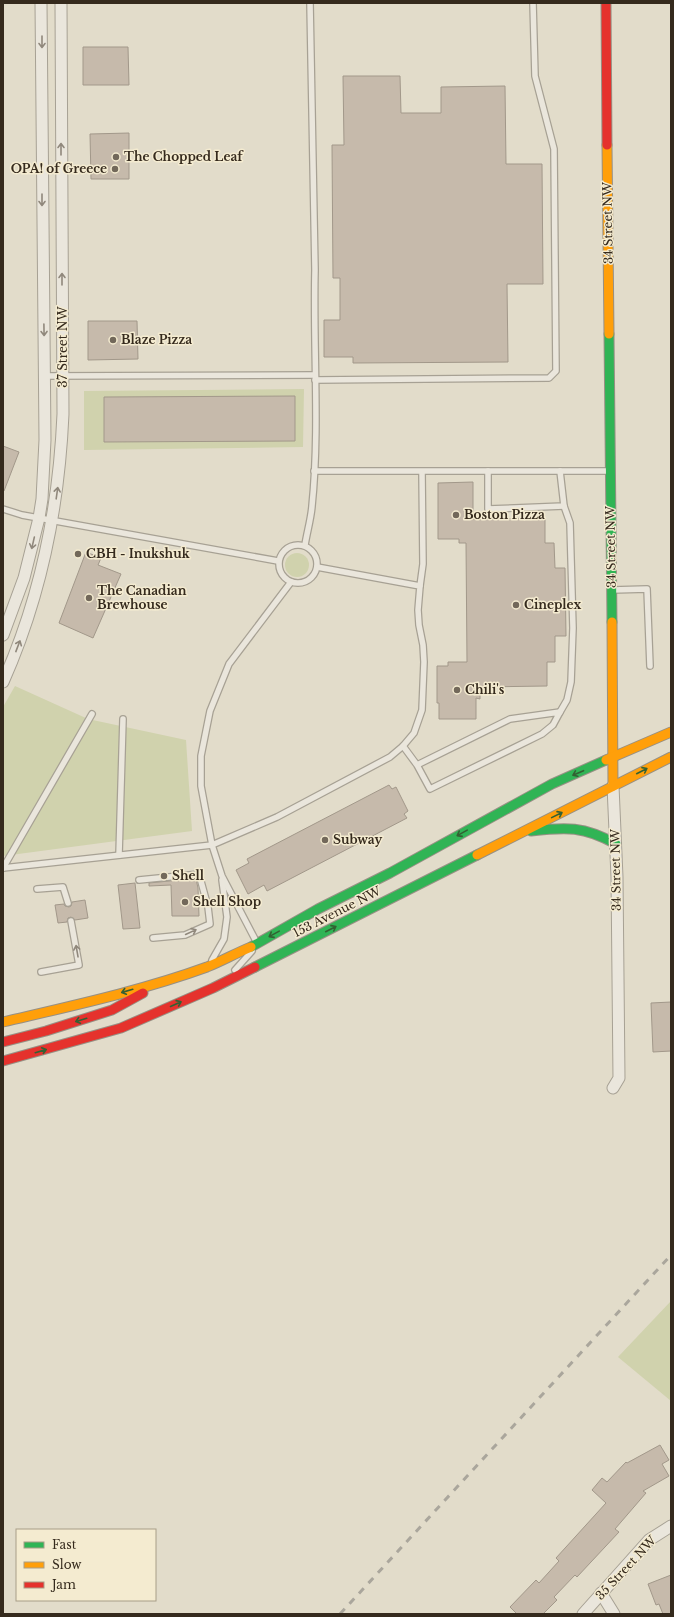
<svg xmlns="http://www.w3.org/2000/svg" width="674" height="1617" viewBox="0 0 674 1617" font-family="'Libre Baskerville',serif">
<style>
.green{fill:#d0d2ad}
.building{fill:#c6baab;stroke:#a2988a}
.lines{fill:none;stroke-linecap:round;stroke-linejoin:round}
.lane-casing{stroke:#a7a194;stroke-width:8}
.street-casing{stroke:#a7a194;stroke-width:13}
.fast-casing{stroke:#979084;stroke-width:11}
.slow-casing{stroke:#979084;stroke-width:11}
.jam-casing{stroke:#979084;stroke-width:11}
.lane{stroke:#eae6dc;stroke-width:5.5}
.street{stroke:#eae6dc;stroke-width:11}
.fast{stroke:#30b455;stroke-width:9}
.slow{stroke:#ff9f0a;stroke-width:9}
.jam{stroke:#e5322d;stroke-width:9}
.rail{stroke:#aaa69c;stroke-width:3;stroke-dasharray:7 7;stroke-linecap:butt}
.oneway{stroke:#90887c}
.oneway2{stroke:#336133}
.poi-dot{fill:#72685a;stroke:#f4ebd0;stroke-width:1.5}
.labels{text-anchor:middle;stroke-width:3;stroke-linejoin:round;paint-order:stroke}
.poi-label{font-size:12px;font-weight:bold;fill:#352a1d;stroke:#f4ebd0;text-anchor:start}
.street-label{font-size:12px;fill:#352a1d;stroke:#f4ebd0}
</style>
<rect width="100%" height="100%" fill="#e2dcca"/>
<g class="green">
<polygon points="304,389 303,447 84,450 84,391"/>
<circle cx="297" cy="565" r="12"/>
<polygon points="15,686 88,719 186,740 192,831 3,856 3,707"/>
<polygon points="671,1301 671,1401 618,1357"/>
</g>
<g class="building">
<polygon points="83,47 128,47 129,85 83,85"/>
<polygon points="343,76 400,76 401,113 441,113 441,87 505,86 506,164 542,164 543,284 507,284 508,362 353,363 353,357 324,357 324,320 340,320 340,278 333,278 332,145 344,145"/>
<polygon points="129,133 129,179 91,179 90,134"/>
<polygon points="88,321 137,321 138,359 88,360"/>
<polygon points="295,396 295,441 104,442 104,397"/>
<polygon points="3,446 19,452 4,491 3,491"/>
<polygon points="473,482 473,519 545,518 545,543 554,543 555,568 565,568 566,636 555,636 555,662 547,662 547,686 480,687 480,699 476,698 476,719 439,719 439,703 437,703 437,666 448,666 448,662 467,662 466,543 459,543 459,539 438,539 438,483"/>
<polygon points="86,552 101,558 98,565 121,574 93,638 59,623"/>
<polygon points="389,785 392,789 396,787 408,811 404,814 407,818 267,891 264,885 248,894 236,870 249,863 247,859"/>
<polygon points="189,879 196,879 198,888 199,916 172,916 171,885 149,886 149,883"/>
<polygon points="135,883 140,928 123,929 118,885"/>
<polygon points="85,900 88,918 75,920 71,917 68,918 67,922 58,923 55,905 64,904 65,906 69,907 71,906 72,902"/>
<polygon points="671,1002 671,1051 653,1052 651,1003"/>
<polygon points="660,1445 669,1460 662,1464 669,1476 643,1491 646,1493 615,1529 619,1532 577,1577 575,1575 554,1597 557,1600 543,1614 517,1614 510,1607 536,1580 539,1583 559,1561 556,1558 606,1503 592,1490 602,1478 607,1482 626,1462 627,1463"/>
<polygon points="671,1575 671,1614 663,1614 659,1604 656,1605 648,1584"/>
</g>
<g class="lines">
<defs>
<g id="lane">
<polyline points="44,376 314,375"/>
<polyline points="315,380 549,378 556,371 554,149 535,76 533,3"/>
<polyline points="314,471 608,471"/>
<polyline points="488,471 488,509 564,506 560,471"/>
<polyline points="3,509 22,515 278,561"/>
<circle cx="298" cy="564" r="19"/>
<path d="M305,545C307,532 311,519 312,506C320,428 313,349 315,270L310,3"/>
<polyline points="420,586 423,564 422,472"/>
<polyline points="612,590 647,589 650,666"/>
<polyline points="560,712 567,700 571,682 573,628 570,523 564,506"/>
<polyline points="403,746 417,765 430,789 542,734 553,725 560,712 510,719 417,765"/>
<polyline points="119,855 123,719"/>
<polyline points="3,868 212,845 277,817 390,757 403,746 414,733 422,710 424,662 423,645 419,625 418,610 420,586 317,567"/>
<polyline points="3,868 92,714"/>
<polyline points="139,880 199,874 208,907 210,924 185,935 153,938"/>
<polyline points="37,889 63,887 68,903"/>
<polyline points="257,943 222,876 212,845 201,786 201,756 210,711 229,664 291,582"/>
<polyline points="212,960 224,939 227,917 222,880"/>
<polyline points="235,970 252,951"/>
<polyline points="41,972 79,965 71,921"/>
</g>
<g id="street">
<polyline points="3,635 24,578 39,518 42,499 45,440 41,3"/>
<path d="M3,682C41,597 59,506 63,414L61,3"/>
<polyline points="613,1088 619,1078 617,877 613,786"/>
<polyline points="601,1593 614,1614"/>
<polyline points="583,1614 649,1540 671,1526"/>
</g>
<g id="fast">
<polyline points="609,334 612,622"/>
<path d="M531,831C566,827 584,826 616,844"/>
<polyline points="251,947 318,909 390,873 552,784 606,760"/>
<polyline points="255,967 477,855"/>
</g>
<g id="slow">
<polyline points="607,145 609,334"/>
<polyline points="612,622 613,786"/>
<polyline points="606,760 671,732"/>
<polyline points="477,855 671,757"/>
<path d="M3,1022C71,1006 141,991 207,967C222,961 236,953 251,947"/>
</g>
<g id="jam">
<polyline points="606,3 607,145"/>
<polyline points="3,1042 46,1031 112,1010 143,993"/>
<polyline points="3,1061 121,1028 213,988 255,967"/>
</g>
</defs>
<use href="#lane" class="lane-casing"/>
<use href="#street" class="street-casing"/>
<use href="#fast" class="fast-casing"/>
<use href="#slow" class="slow-casing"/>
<use href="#jam" class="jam-casing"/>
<use href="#lane" class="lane"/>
<use href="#street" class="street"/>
<use href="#fast" class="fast"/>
<use href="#slow" class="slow"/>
<use href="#jam" class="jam"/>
<polyline class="rail" points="340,1614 671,1255"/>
</g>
<defs><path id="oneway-shaft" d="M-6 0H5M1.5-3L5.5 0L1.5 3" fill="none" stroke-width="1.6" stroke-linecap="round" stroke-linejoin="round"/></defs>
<g class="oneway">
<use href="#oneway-shaft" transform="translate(42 42) rotate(90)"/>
<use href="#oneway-shaft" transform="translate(61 149) rotate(-90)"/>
<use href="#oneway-shaft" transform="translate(42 200) rotate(90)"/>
<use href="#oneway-shaft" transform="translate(62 279) rotate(-90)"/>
<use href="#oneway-shaft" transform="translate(44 330) rotate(89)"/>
<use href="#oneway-shaft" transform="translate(57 493) rotate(-82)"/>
<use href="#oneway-shaft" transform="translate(33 543) rotate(103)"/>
<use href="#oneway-shaft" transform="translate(18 646) rotate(-69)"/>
<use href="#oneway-shaft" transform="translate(191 932) rotate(-25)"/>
<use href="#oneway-shaft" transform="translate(77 951) rotate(-100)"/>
</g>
<g class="oneway2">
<use href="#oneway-shaft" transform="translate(642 771) rotate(-27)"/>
<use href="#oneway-shaft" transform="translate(578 773) rotate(157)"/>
<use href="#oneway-shaft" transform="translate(557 815) rotate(-26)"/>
<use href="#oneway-shaft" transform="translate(462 833) rotate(151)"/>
<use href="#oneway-shaft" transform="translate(331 929) rotate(-27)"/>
<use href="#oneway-shaft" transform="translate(274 934) rotate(151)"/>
<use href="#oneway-shaft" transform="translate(127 991) rotate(164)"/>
<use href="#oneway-shaft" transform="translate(176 1004) rotate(-24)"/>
<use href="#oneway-shaft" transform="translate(81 1020) rotate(163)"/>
<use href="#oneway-shaft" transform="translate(41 1051) rotate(-16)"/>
</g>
<g class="poi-dot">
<circle cx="116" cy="157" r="4"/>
<circle cx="115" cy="169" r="4"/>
<circle cx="113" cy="340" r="4"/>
<circle cx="456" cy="515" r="4"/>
<circle cx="78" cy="554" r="4"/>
<circle cx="89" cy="598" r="4"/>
<circle cx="516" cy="605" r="4"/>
<circle cx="457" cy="690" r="4"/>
<circle cx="325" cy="840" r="4"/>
<circle cx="164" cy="876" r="4"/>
<circle cx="185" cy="902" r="4"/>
</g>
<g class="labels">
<g class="poi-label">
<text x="124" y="161">The Chopped Leaf</text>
<text x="107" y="173" text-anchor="end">OPA! of Greece</text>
<text x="121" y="344">Blaze Pizza</text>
<text x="464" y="519">Boston Pizza</text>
<text x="86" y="558">CBH - Inukshuk</text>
<text x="97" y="595">The Canadian<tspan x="97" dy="14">Brewhouse</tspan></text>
<text x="524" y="609">Cineplex</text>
<text x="465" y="694">Chili's</text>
<text x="333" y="844">Subway</text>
<text x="172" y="880">Shell</text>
<text x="193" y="906">Shell Shop</text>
</g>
<g class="street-label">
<text transform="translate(608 223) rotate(-91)" y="4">34 Street NW</text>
<text transform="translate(63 347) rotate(-90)" y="4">37 Street NW</text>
<text transform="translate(611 547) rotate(-91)" y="4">34 Street NW</text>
<text transform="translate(616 870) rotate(-91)" y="4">34 Street NW</text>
<text transform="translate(337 912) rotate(-27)" y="4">153 Avenue NW</text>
<text transform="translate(626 1568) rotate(-47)" y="4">35 Street NW</text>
</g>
</g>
<rect width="674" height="1617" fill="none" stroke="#352a1d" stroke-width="8"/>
<rect x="16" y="1529" width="140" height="72" fill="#f4ebd0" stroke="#a89e88"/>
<rect x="24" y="1542" width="20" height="6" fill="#30b455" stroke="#a89e88"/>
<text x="52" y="1549" font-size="12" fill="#352a1d">Fast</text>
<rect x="24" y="1562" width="20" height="6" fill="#ff9f0a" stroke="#a89e88"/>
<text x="52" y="1569" font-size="12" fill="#352a1d">Slow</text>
<rect x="24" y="1582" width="20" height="6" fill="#e5322d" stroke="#a89e88"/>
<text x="52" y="1589" font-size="12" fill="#352a1d">Jam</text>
</svg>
